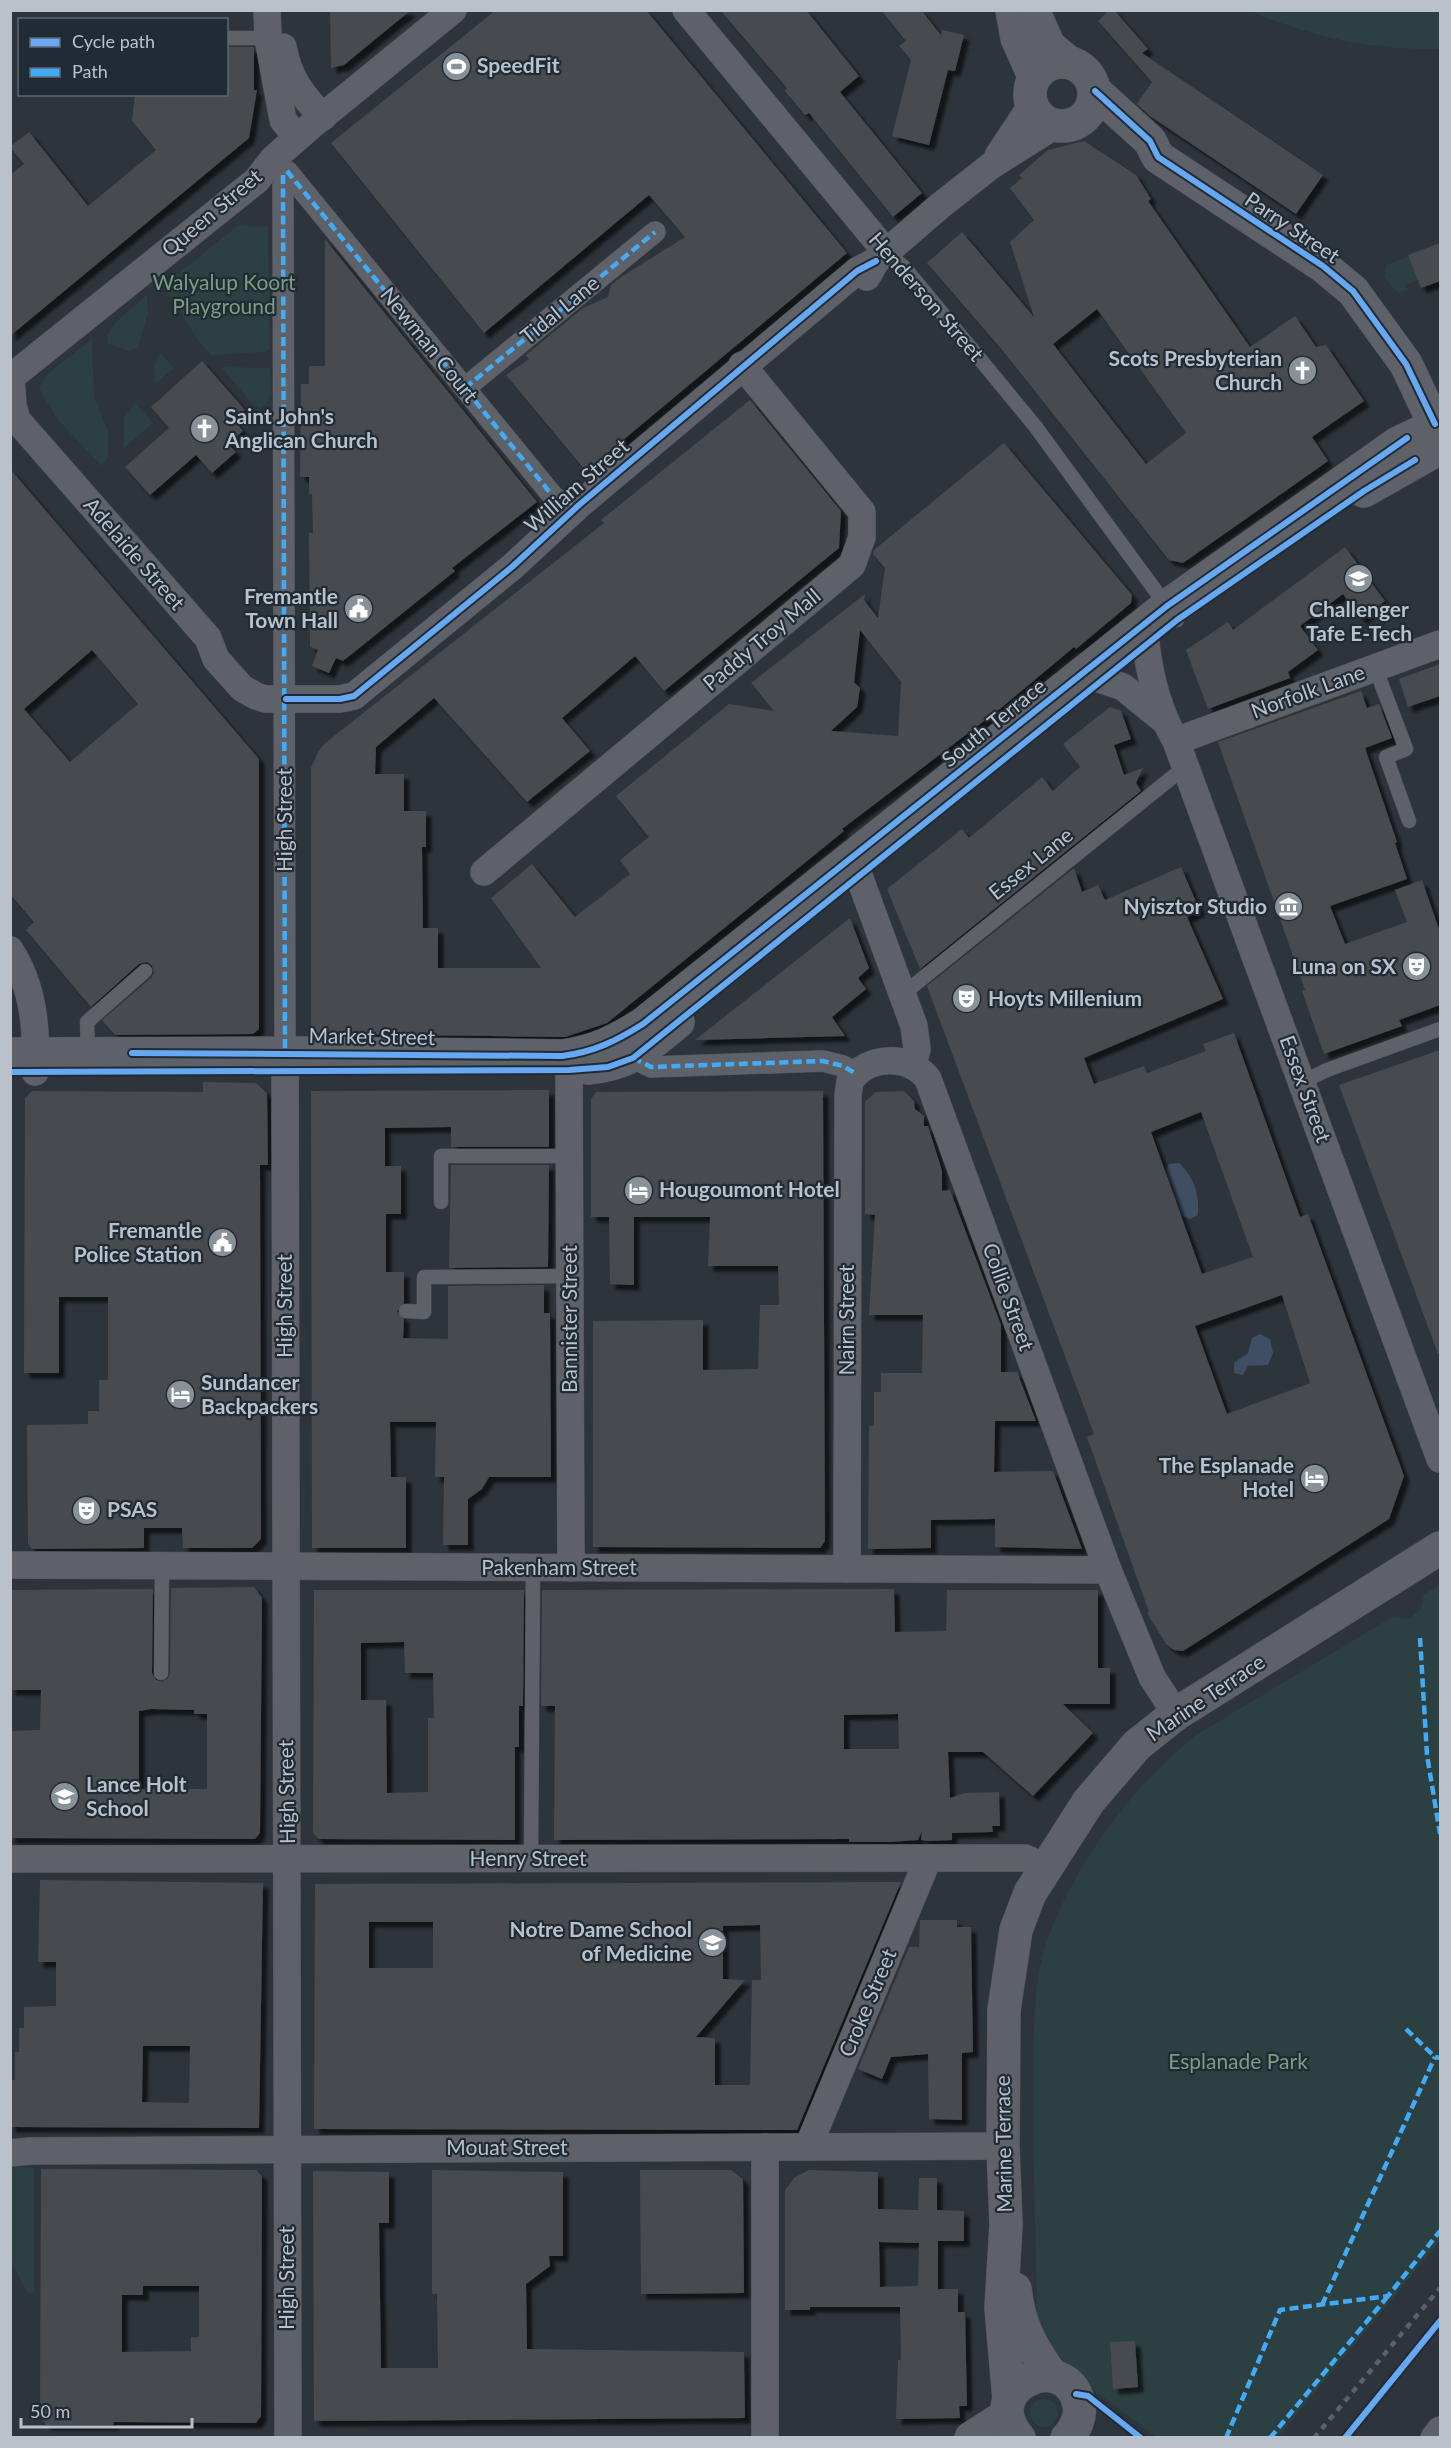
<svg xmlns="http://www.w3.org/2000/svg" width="1451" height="2448" viewBox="0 0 1451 2448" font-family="Lato,sans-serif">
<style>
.green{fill:#2c3f41}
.water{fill:#3e4f63}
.building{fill:#464b50;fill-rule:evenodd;filter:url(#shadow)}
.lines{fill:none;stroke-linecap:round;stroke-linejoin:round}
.service-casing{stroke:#4c5055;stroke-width:15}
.pedestrian-casing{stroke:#4c5055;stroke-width:22}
.minor-casing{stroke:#4c5055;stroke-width:28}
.tertiary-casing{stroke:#4c5055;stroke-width:34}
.service{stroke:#5e6268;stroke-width:14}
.pedestrian{stroke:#5e6268;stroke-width:21}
.minor{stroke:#5e6268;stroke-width:27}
.tertiary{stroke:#5e6268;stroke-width:33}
.rail{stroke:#5d6166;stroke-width:4.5;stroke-dasharray:6 6;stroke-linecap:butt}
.quiet{stroke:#42abf6;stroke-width:4.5;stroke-dasharray:9 4.5;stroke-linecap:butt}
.cycleway-casing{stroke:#212b35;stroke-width:10}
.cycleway{stroke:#66a8f1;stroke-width:6}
.labels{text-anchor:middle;stroke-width:4.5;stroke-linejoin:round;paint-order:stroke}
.poi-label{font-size:21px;font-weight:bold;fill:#b9c1ca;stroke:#212b35;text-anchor:start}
.street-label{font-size:21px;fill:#b9c1ca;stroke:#212b35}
.park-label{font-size:21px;fill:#7a9e80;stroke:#212b35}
</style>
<defs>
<filter id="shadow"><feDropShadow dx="5.5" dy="5.5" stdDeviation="1.5" flood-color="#0009"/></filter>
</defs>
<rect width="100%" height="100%" fill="#2e343b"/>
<g class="green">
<path d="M1250,11H1440V49C1373,51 1311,37 1250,11Z"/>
<polygon points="238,225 268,227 270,349 265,352 211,355 198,340 163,286"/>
<polygon points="1409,256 1418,280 1406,285 1408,290 1398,293 1384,277 1386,265"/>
<polygon points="147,295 148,313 138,347 130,351 108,344 107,335 116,322"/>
<polygon points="92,339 94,397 108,431 108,457 102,466 58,420 39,389 46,375"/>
<polygon points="160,353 174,368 155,384 154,364"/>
<path d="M221,367L270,368C270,382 275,402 260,408L254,406Z"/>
<polygon points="135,403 153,423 124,448 124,418"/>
<path d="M1440,1585V2241L1278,2437H1156L1096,2392L1046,2345L1037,2318C1036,2235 1032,2151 1033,2068C1034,2027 1033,1978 1048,1938C1075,1863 1134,1784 1196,1735L1392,1617L1409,1619L1421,1609L1424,1594Z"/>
<polygon points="14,2167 34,2168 34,2293 28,2293 11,2262 10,2168"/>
<circle cx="1044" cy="2413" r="14"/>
</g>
<g class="water">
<path d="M1179,1163C1195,1179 1199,1193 1198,1215L1190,1219L1177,1214L1163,1175L1169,1164Z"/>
<polygon points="1260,1334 1270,1339 1273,1353 1268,1365 1248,1366 1243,1375 1234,1373 1234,1363 1248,1353 1252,1338"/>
</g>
<g class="building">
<polygon points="330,10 411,10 344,65 331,68"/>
<polygon points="496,10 646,10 847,253 586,471 506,375 529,359 526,355 583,308 608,297 611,285 621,277 685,237 649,195 484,333 331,143"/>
<polygon points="720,10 806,10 859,76 840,92 922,193 893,217 809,113 805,115 785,91 787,88"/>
<polygon points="881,10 921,10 941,35 942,30 964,35 955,71 948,70 929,145 892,136 911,60 899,46 906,41"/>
<polygon points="1109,10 1114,10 1148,49 1142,53 1323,175 1296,214 1150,116 1137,104 1152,82 1098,21"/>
<polygon points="226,47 254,47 254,90 257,90 249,138 10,336 10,175 24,164 10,147 29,132 88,206 156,150 132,121 135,94 226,94"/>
<path d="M1084,141L1136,175L1151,199L1148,201L1250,347L1295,316L1316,347L1326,345L1364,401L1312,437L1328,461L1183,563L1169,560L1003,351L927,263L962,232L1034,317L1010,242L1034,220L1010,188L1022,178L1019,175L1048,150ZM1097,309L1186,433L1146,464L1053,344Z"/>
<polygon points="325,239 537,502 452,568 455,571 343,661 336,658 329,673 312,666 318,650 310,647 309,533 313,533 312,494 309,494 309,477 300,477 301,384 309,384 309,366 325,366"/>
<polygon points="1440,243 1440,281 1421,288 1408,255"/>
<polygon points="202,361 245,410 233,420 243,431 228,444 236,452 212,473 196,455 150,495 125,467 169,428 151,407"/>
<path d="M750,400L841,511L839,548L664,691L635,656L562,718L590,751L527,802L434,698L376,747L375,774H404V811H426V847H422L423,928H438V968H541L491,898L532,864L575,917L630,874L620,860L649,837L616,796L729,704L774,711L751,683L865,594L864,600L878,618L885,568L873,554L874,550L1004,443L1132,595L1131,603L1076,649L1074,647L1001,708L842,829L844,831L607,1023L565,1037L315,1034L311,1030V768L318,752L324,744L604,523L601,520ZM860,630L901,682L898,736L831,731L857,707L860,688L854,682Z"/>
<path d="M10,469L259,759V1029L253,1034L115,1035L102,1020L151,978L154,973L152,966L147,962L139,964L91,1007L26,930L34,922L10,894ZM92,650L138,704L70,762L24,709Z"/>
<polygon points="1345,547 1385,601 1361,619 1343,594 1300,626 1318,650 1288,672 1290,678 1208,709 1186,650 1228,622 1233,630"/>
<polygon points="1440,664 1440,696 1408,707 1399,679"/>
<polygon points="1361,691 1367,708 1379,704 1392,738 1365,748 1397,842 1395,843 1407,879 1330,906 1345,944 1407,922 1395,890 1422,880 1440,932 1440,1005 1399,1020 1402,1026 1324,1054 1302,991 1305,990 1218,742"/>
<polygon points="1110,707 1121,711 1131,739 1114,745 1124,775 1143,768 1136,783 1141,791 920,969 887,889 962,829 969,838 1042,777 1053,791 1080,767 1063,744"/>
<path d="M1181,867L1200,911L1187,917L1223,999L1084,1058L1094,1084L1144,1066L1147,1073L1206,1051L1203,1044L1234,1033L1300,1217L1308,1214L1404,1476L1389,1519L1183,1651L1174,1650L1166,1644L1147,1613L1149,1612L1087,1437L1094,1434L927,986L1074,868L1082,892L1098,885L1105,900ZM1201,1112L1253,1257L1202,1274L1151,1132ZM1282,1295L1310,1383L1227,1414L1195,1326Z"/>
<polygon points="850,918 869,968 858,978 866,989 832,1017 845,1036 695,1040"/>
<polygon points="1440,1050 1440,1354 1438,1354 1339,1085"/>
<polygon points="203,1082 256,1083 267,1093 268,1165 260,1165 261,1539 252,1548 183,1548 182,1528 144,1528 144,1548 32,1549 28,1543 27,1425 88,1424 88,1411 99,1411 99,1380 108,1380 108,1297 59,1297 59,1373 24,1373 25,1098 32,1091 203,1092"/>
<polygon points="549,1090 549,1147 451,1147 451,1127 385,1128 385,1166 401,1166 401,1214 386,1214 386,1272 404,1272 404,1303 397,1311 404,1319 403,1338 448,1339 448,1286 544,1285 544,1313 550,1313 551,1477 489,1477 482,1489 468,1499 468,1545 443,1545 444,1477 435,1477 436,1422 390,1422 391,1477 406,1477 406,1548 312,1548 311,1091"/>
<polygon points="823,1091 825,1541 820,1548 593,1547 593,1321 703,1320 703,1370 758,1369 760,1305 779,1305 778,1266 708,1266 710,1217 634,1217 634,1285 610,1284 609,1217 591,1217 591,1099 596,1092"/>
<polygon points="904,1091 914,1101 915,1109 924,1116 924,1126 928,1126 942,1171 942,1191 950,1190 1001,1325 1001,1372 1017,1372 1036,1421 995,1421 994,1472 1053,1471 1082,1549 995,1547 995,1519 931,1520 931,1548 868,1549 869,1426 874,1426 874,1392 881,1392 881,1373 922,1373 923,1315 869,1315 875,1215 865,1214 865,1102 876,1092"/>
<polygon points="451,1165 549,1165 548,1267 449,1268"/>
<path d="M254,1587L262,1598L260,1833L255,1839L10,1838V1731L40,1730L41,1690H10V1590L153,1589L152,1673L156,1680L162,1682L168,1678L170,1673L171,1588ZM151,1709L194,1710V1714H207V1789H139V1711Z"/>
<path d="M894,1589L895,1632L946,1631L947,1590H1098V1668H1110V1704H1063L1093,1733L1033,1796L983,1752H948L950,1798L965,1793L999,1792L1000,1826H992L993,1832L952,1833V1840L929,1841L921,1840L922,1831L918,1840L889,1842H849V1839L554,1840L555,1706H541L542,1590ZM898,1714L899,1749H844V1715Z"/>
<path d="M314,1590H524L523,1706H519V1747H515V1840L319,1839L313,1833ZM404,1642L405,1673H433L434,1718H428V1792L387,1793L386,1700H361V1643Z"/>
<path d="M40,1880L263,1883L259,2128L10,2127V2080H15V2052H19V2028H24V2007L56,2006V1962H38ZM143,2046H190L189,2103L142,2102Z"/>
<path d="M901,1882L797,2130L314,2129L315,1884ZM369,1922H433V1968H369ZM760,1925L761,1980H752L750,2085H715V2038L696,2037L745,1980L723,1979V1926Z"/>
<polygon points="920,1920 957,1920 957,1927 971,1927 973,2052 962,2053 962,2120 929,2119 928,2054 891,2057 882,2079 858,2069 909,1947 919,1947"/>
<path d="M41,2169L256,2170L262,2176L261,2416L256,2423L114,2422L113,2425H46L40,2416ZM143,2286H199V2337H191V2351L122,2352V2295H143Z"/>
<polygon points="432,2170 563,2172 563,2256 549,2256 550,2266 526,2284 527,2349 744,2352 745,2418 314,2421 313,2171 389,2172 389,2223 379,2223 381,2368 438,2368 437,2294 432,2294"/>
<polygon points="640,2170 731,2170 743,2179 744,2293 641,2294"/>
<path d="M809,2170L878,2172V2209L918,2210L919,2178H937V2210L964,2211V2241H938V2289H958V2312H965L967,2406H959L960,2418L896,2419L898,2360H901L900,2307H810V2310H785V2190L794,2178ZM879,2242L919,2243L918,2286L880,2287Z"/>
<polygon points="1135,2341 1138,2387 1113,2389 1110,2342"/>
</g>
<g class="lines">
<defs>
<g id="service">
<polyline points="226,38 268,38"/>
<polyline points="887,253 904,267 1035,426 1177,620"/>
<polyline points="1375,667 1406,749 1386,757 1409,821"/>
<polyline points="903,994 1185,767"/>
<polyline points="88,1053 87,1022 145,971"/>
<polyline points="1302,1082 1327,1070 1440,1029"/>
<polyline points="441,1202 441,1156 570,1156"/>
<polyline points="406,1311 424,1312 424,1277 571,1276"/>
<polyline points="161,1673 162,1567"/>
<polyline points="531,1859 533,1567"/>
</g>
<g id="pedestrian">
<polyline points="287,171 552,495 557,500 579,505"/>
<polyline points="283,175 285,1053"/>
<polyline points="465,388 655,232"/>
<polyline points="633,1058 651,1067 823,1061 843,1066 855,1073"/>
</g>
<g id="minor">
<polyline points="267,10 268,38 283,120 297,138"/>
<polyline points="686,10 887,253"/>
<path d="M283,47C288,76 302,96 323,117"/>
<polyline points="998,156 1031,106"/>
<polyline points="867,277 876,261 941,205 992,165 1054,126"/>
<polyline points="10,378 257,180 273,159 312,125 453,10"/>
<polyline points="11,378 13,405 17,420 208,638 216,659 242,688 256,696 265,699 340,699 354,696 512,567 579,505 857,271 876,261"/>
<path d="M1146,644C1150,678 1159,712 1176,741L1440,1459"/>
<polyline points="1102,680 1123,687 1165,721"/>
<polyline points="1176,741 1440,644"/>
<polyline points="484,872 852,565 862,537 862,512 742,365"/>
<polyline points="859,876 914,1026 917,1049 913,1064"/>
<path d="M10,950C34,987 37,1030 35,1072"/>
<polyline points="285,1053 288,2438"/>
<polyline points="569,1070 571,1568"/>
<polyline points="10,1565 1108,1570"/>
<path d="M847,1569L848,1096L850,1081C868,1055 909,1054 928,1079L1108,1570L1152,1677L1176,1714"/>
<polyline points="10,1859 1003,1858 1025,1858 1045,1867"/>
<polyline points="765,2147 765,2438"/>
<polyline points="808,2147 928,1859"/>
<polyline points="10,2153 30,2151 1003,2146"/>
<polyline points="1434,2438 1440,2430"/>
</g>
<g id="tertiary">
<polyline points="1012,10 1017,38 1034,76"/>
<polyline points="1033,10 1049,46 1067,61"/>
<circle cx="1062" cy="94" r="32"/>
<polyline points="1095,91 1150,141 1158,157 1323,266 1353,291 1406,364 1440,436"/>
<polyline points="1364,491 1440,448"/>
<path d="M10,1054L314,1053L562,1056C594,1052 616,1041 643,1024L1167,606L1398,443L1440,423"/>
<path d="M588,1068C631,1064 647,1047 678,1022"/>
<path d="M1015,2289C1019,2325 1031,2347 1052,2376"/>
<polyline points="1009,2400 1001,2308 1006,2225 1003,2146 1004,2010 1016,1930 1030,1893 1089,1801 1137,1745 1176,1714 1440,1548"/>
<polyline points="971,2438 1007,2415"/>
<path d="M1019,2438C975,2387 1066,2346 1079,2404C1081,2416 1076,2429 1067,2438"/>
</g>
</defs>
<use href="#service" class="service-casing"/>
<use href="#pedestrian" class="pedestrian-casing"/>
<use href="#minor" class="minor-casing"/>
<use href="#tertiary" class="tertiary-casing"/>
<use href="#service" class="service"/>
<use href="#pedestrian" class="pedestrian"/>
<use href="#minor" class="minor"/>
<use href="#tertiary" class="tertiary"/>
<polyline class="rail" points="1314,2438 1440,2288"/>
<g class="quiet">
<polyline points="287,171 552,495 557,500 579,505"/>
<polyline points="283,175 285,1053"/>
<polyline points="465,388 655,232"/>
<polyline points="633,1058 651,1067 823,1061 843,1066 855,1073"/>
<polyline points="1420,1638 1427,1755 1440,1834"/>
<polyline points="1406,2029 1435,2057 1440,2058"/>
<polyline points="1322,2305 1435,2057"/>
<polyline points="1226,2438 1280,2310 1388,2296 1440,2231"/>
<polyline points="1270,2438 1388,2296"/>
</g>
<defs>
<g id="cycleway">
<polyline points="1095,91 1150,141 1158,157 1323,266 1353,291 1406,364 1435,424"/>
<polyline points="286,699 340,699 354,696 512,567 579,505 857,271 876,261"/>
<path d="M132,1053L562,1056C594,1052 616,1041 643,1024L1167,606L1407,438"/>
<polyline points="10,1072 569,1070 608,1067 633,1058 1177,620 1364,491 1415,460"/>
<polyline points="1076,2394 1088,2396 1141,2438"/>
<polyline points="1345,2438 1440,2321"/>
</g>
</defs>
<use href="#cycleway" class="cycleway-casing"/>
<use href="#cycleway" class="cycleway"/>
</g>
<defs>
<symbol id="stadium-disc" viewBox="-11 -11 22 22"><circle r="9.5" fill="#889098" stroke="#212b35"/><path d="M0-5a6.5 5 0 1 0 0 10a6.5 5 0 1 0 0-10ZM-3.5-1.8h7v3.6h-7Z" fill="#fff"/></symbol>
<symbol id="church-disc" viewBox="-11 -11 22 22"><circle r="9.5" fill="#889098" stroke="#212b35"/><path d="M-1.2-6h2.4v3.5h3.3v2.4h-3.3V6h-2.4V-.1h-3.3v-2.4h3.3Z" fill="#fff"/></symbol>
<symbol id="university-disc" viewBox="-11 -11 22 22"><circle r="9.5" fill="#889098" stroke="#212b35"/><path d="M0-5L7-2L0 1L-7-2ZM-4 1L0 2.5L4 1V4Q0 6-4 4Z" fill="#fff"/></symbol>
<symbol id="civic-disc" viewBox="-11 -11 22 22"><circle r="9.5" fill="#889098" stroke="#212b35"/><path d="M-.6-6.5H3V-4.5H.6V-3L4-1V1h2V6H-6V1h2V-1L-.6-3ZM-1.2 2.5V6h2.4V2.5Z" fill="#fff"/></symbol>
<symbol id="museum-disc" viewBox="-11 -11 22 22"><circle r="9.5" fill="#889098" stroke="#212b35"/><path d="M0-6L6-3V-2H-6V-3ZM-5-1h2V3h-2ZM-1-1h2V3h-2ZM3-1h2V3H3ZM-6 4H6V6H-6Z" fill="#fff"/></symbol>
<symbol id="theatre-disc" viewBox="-11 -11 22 22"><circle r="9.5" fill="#889098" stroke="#212b35"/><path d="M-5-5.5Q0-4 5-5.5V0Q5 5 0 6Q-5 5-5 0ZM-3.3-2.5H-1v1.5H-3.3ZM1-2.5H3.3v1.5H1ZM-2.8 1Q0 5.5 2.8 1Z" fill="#fff"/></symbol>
<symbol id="hotel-disc" viewBox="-11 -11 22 22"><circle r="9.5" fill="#889098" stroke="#212b35"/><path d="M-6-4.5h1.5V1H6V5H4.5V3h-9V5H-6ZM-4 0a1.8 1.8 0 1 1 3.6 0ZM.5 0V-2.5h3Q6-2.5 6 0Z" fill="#fff"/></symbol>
<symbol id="school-disc" viewBox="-11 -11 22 22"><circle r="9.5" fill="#889098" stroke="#212b35"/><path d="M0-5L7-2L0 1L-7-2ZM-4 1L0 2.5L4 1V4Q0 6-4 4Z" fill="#fff"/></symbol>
</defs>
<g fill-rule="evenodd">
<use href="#stadium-disc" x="440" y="50" width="33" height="33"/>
<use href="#church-disc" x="1286" y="354" width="33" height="33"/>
<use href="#church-disc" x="188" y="412" width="33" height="33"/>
<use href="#university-disc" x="1342" y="562" width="33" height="33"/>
<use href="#civic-disc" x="342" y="592" width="33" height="33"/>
<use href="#museum-disc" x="1272" y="890" width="33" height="33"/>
<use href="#theatre-disc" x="1400" y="950" width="33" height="33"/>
<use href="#theatre-disc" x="950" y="982" width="33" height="33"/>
<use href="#hotel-disc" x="622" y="1174" width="33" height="33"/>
<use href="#civic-disc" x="206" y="1226" width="33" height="33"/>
<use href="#hotel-disc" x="164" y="1378" width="33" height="33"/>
<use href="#hotel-disc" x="1298" y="1462" width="33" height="33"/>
<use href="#theatre-disc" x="70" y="1494" width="33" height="33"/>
<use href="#school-disc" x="48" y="1780" width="33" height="33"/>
<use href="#university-disc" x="696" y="1926" width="33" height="33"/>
</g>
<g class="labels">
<g class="poi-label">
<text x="477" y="73">SpeedFit</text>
<text x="1282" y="366" text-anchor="end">Scots Presbyterian<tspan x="1282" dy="24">Church</tspan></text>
<text x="225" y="424">Saint John's<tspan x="225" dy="24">Anglican Church</tspan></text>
<text x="338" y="604" text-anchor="end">Fremantle<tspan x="338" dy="24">Town Hall</tspan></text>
<text x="1359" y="617" text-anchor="middle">Challenger<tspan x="1359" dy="24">Tafe E-Tech</tspan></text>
<text x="1267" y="914" text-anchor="end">Nyisztor Studio</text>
<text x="1396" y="974" text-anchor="end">Luna on SX</text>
<text x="988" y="1006">Hoyts Millenium</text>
<text x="659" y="1197">Hougoumont Hotel</text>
<text x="202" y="1238" text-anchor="end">Fremantle<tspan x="202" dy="24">Police Station</tspan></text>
<text x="201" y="1390">Sundancer<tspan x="201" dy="24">Backpackers</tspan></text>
<text x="1294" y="1473" text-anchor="end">The Esplanade<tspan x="1294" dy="24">Hotel</tspan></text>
<text x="107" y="1517">PSAS</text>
<text x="86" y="1792">Lance Holt<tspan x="86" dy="24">School</tspan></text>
<text x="692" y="1937" text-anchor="end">Notre Dame School<tspan x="692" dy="24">of Medicine</tspan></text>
</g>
<g class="street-label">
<text transform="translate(212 213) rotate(-40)" y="7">Queen Street</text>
<text transform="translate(1292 228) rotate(34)" y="7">Parry Street</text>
<text transform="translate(926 297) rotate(49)" y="7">Henderson Street</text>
<text transform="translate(560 310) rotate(-39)" y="7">Tidal Lane</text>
<text transform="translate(429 345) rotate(51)" y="7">Newman Court</text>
<text transform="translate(577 486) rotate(-41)" y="7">William Street</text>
<text transform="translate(134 554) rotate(49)" y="7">Adelaide Street</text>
<text transform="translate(762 640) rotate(-40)" y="7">Paddy Troy Mall</text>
<text transform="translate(1308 692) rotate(-20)" y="7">Norfolk Lane</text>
<text transform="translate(994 723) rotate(-39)" y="7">South Terrace</text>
<text transform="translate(285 820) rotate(-90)" y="7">High Street</text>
<text transform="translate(1031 864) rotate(-39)" y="7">Essex Lane</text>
<text transform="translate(372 1037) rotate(1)" y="7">Market Street</text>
<text transform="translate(1305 1089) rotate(70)" y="7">Essex Street</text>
<text transform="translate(1008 1297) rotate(70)" y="7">Collie Street</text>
<text transform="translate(285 1306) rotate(-90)" y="7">High Street</text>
<text transform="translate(570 1319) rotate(-90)" y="7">Bannister Street</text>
<text transform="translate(847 1320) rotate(-90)" y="7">Nairn Street</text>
<text x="559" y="1575">Pakenham Street</text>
<text transform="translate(1206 1698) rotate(-34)" y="7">Marine Terrace</text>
<text transform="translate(287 1792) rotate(-91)" y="7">High Street</text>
<text x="528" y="1866">Henry Street</text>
<text transform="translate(868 2003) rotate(-67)" y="7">Croke Street</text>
<text transform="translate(1004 2144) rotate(-91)" y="7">Marine Terrace</text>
<text x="507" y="2155">Mouat Street</text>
<text transform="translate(287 2278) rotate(-90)" y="7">High Street</text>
</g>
<g class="park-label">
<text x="224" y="290">Walyalup Koort<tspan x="224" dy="24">Playground</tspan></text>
<text x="1238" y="2069">Esplanade Park</text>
</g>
</g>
<rect width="1451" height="2448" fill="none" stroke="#b9c1ca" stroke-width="24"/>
<rect x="18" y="18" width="210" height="78" fill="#212b35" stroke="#5e6771" stroke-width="1.5"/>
<rect x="30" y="38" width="30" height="9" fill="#66a8f1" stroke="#5e6771" stroke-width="1.5"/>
<text x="72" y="48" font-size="18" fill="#b9c1ca">Cycle path</text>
<rect x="30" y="68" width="30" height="9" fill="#42abf6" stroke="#5e6771" stroke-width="1.5"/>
<text x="72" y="78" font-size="18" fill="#b9c1ca">Path</text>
<path d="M21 2418v9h171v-9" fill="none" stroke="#b9c1ca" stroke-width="3"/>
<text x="30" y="2418" font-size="18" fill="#b9c1ca" stroke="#212b35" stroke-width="4.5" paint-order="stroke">50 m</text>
</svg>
